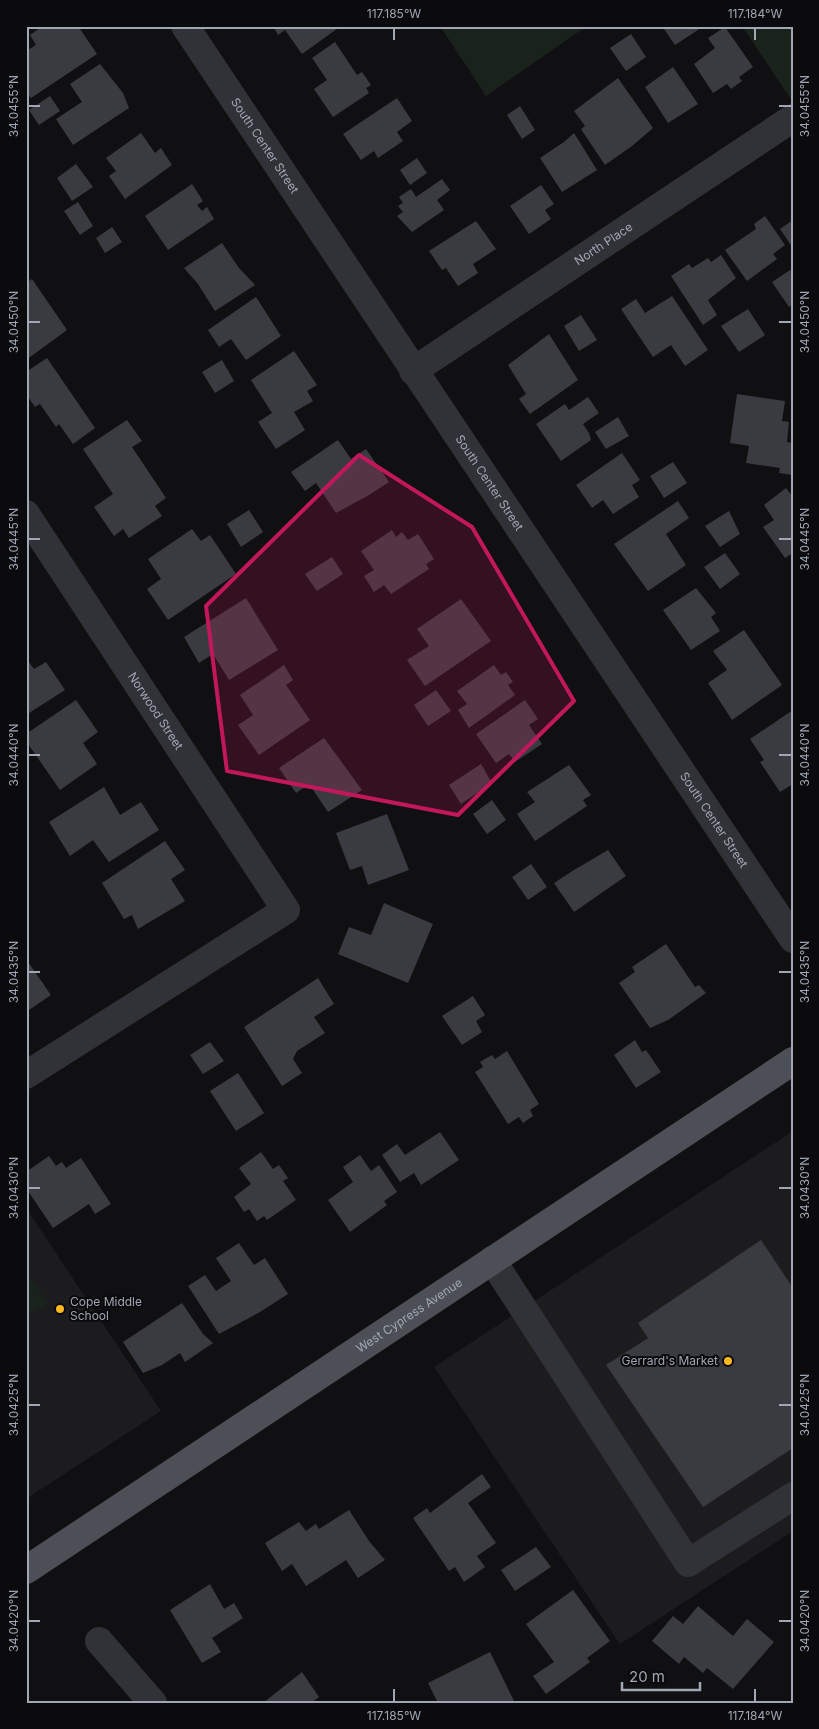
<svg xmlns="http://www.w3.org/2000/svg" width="819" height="1729" viewBox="0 0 819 1729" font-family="Inter,sans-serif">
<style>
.built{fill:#1c1c1f}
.green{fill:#1a221c}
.building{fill:#3a3b40}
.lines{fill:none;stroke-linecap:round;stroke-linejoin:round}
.minor{stroke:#313237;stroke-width:28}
.major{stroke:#4d4f56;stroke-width:28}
.marked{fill:#c2185b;fill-opacity:0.2;stroke:#c2185b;stroke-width:4;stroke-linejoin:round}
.ticks{fill:none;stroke:#a0a6b4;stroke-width:2}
.poi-dot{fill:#fdb81d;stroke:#0b0b0d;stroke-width:2}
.labels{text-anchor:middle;stroke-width:4;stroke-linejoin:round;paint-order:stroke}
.street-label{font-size:12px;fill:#a0a6b4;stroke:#0b0b0d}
.poi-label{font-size:12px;fill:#a0a6b4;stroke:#0b0b0d;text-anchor:start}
.neatline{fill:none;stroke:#a0a6b4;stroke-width:2}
.ticks-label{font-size:12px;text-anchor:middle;fill:#a0a6b4}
</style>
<rect width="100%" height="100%" fill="#101012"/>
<g class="built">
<polygon points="793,1131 793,1531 620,1644 434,1367"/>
<polygon points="26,1208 161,1411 26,1499"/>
</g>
<g class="green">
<polygon points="440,26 587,26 486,96"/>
<polygon points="742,26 793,26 793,96 790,98"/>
<polygon points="26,1271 48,1303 26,1317"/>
</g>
<g class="building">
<polygon points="43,26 78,26 97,54 31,98 26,92 26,51 36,45 30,35"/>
<polygon points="273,26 341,26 302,54 285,30 278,35"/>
<polygon points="662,26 704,26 675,45"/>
<polygon points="725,27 753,67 739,77 742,81 731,89 727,84 713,93 694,64 715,48 708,38"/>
<polygon points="631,34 646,57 626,71 610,48"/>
<polygon points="335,42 357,75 362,72 371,85 366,88 369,93 333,117 314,89 327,80 312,58"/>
<polygon points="100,64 123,93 129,108 73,145 56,119 82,102 70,84"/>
<polygon points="673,67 698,104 668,123 645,87"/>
<polygon points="618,78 653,128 632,146 605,165 581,129 585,126 574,111"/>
<polygon points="50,96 60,111 39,125 29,110"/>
<polygon points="397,98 412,121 397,132 403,141 378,158 374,151 361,160 343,134"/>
<polygon points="520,106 535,130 522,139 507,115"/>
<polygon points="141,133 155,153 161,148 172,165 125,199 109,176 116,171 106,158"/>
<polygon points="574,133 597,170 562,192 540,158 564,142"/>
<polygon points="417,158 427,173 410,185 400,170"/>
<polygon points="76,164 93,187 72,201 57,178"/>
<polygon points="442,179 450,190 437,200 444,210 412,232 397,216 403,212 398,206 403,203 399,197 411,189 416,197"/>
<polygon points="192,184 203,201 197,205 202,211 207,207 214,219 168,250 145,216"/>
<polygon points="541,185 554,204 545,210 551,219 529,234 510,206"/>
<polygon points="78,202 93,226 80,235 64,211"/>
<polygon points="765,216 785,245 773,254 777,259 747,281 725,250 756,229 754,224"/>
<polygon points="793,220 793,248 780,229"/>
<polygon points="476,221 496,249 473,264 478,273 458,286 446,268 442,270 429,251"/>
<polygon points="112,227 122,242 105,253 96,238"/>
<polygon points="222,243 239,268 255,285 215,311 198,284 184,268"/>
<polygon points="721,255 736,278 708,300 717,315 703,325 671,276 689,264 692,268 708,258 711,262"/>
<polygon points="790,270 793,275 793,304 789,307 772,282"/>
<polygon points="32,279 67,330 26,360 26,283"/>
<polygon points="672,296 708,350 685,366 671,345 653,357 621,309 636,299 645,313"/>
<polygon points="256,297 281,336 246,360 231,339 219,347 208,330"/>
<polygon points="748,309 765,335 739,352 721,326"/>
<polygon points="581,315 597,340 579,351 564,326"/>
<polygon points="549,334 578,380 530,414 519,399 526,394 508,365"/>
<polygon points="294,351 317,385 307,391 313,401 294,412 305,430 276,449 258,422 272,413 251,380"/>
<polygon points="47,358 95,428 73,444 59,424 56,427 40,404 35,407 26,394 26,372"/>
<polygon points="222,360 234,381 215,393 202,372"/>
<polygon points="737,394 785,401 782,421 789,422 787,442 793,443 793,475 779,473 780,468 746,463 749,446 730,443"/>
<polygon points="588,397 599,413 583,424 589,433 591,440 561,461 536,424 565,404 569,410"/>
<polygon points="618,417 629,436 606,449 595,432"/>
<polygon points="127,420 142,441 132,447 166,498 155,506 162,516 129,538 123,529 114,536 94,507 113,494 83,449"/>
<polygon points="338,440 351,459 366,449 389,482 369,495 336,513 316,483 305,491 291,472"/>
<polygon points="622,453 640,480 632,485 639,497 613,514 603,500 592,508 576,485"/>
<polygon points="673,462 687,483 664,498 650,476"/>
<polygon points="786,488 793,497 793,553 785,558 763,527 774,520 764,505"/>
<polygon points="678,501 689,518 666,534 686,565 648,591 614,544"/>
<polygon points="249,510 263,532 241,547 227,524"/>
<polygon points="729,511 740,534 720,547 705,526"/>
<polygon points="192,529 201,541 210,535 236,574 168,620 147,589 161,579 148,559"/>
<polygon points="392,530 396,537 402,532 408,540 418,534 434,559 426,564 429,569 391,594 384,585 374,592 364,576 374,570 361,551"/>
<polygon points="725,553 740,574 720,589 704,567"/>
<polygon points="332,557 343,574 317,591 305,574"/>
<polygon points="696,588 716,613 711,617 720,631 691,650 663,610"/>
<polygon points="246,598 278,650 229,680 213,654 199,663 184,637"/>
<polygon points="461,599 491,641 425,686 407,660 429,646 417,629"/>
<polygon points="744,630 782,685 732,720 708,683 727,670 713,651"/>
<polygon points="26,658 34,669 46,662 65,690 26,715"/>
<polygon points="284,665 293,680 286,685 310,720 259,755 238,725 253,715 240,695"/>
<polygon points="494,665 501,675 506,672 513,682 508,685 515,695 469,728 458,710 467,704 457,691"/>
<polygon points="436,690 451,711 428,726 414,705"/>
<polygon points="76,700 98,732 83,743 97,764 60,790 26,741 26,734"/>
<polygon points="525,700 538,719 529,725 542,744 515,762 509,754 496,763 476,734"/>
<polygon points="793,710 793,784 780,792 760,762 764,760 750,739"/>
<polygon points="324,738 362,790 328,812 309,784 296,793 279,768"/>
<polygon points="481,764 492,783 461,804 449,785"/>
<polygon points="569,765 591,795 583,800 587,806 535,841 517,814 535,802 527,792"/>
<polygon points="104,787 120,815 141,802 159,830 109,862 93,840 70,856 49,822"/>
<polygon points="492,800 506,820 487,834 473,814"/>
<polygon points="387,814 409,870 368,885 362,866 350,870 336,833"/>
<polygon points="165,841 185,870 171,879 185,901 138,929 132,915 124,919 102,883"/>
<polygon points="608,850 626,876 574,912 554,883 574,870"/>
<polygon points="531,864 547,887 528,900 512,877"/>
<polygon points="384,903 433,924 408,983 338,954 349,927 371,935"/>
<polygon points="666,944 695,987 699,985 706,993 668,1020 650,1028 619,983 635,972 632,967"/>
<polygon points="26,959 51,995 26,1012"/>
<polygon points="318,978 334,1004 314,1017 325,1033 297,1051 293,1059 302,1073 282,1086 244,1027"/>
<polygon points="473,996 485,1015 476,1021 482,1032 462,1045 442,1016"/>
<polygon points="635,1040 642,1052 646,1050 661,1072 636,1088 614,1055"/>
<polygon points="210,1042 224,1061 203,1074 190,1055"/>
<polygon points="507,1051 539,1104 530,1110 533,1116 523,1123 519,1117 508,1124 475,1072 483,1067 480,1062 492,1055 495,1059"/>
<polygon points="238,1073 264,1113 236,1131 210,1091"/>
<polygon points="440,1132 459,1160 421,1185 414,1173 400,1182 382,1155 397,1144 405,1155"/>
<polygon points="261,1152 273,1169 279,1165 288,1178 283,1181 296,1200 267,1220 264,1216 257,1221 249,1209 244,1212 234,1197 251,1184 239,1168"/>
<polygon points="360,1155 371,1171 379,1165 397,1192 384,1201 387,1205 350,1232 328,1200 353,1182 343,1167"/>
<polygon points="49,1156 56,1166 62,1162 66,1168 81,1158 111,1204 95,1214 89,1204 53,1228 26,1188 26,1172"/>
<polygon points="761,1240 793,1288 793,1448 703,1507 606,1365 648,1338 638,1323"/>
<polygon points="239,1243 254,1265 265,1258 288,1294 260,1312 219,1334 188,1286 205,1275 216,1291 231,1281 216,1258"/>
<polygon points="182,1303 203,1334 213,1343 185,1362 180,1353 162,1365 143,1373 123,1342"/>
<polygon points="482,1474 491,1487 468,1503 496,1543 477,1556 485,1567 464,1582 455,1567 449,1571 413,1518 427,1508 430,1513"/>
<polygon points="349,1510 369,1541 385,1560 358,1578 346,1560 306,1586 292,1564 282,1571 265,1543 299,1522 306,1531 316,1524 319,1529"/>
<polygon points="536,1547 551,1567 515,1591 501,1570"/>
<polygon points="210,1584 224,1609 234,1603 243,1618 212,1638 221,1652 202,1663 170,1610"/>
<polygon points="573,1590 610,1641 587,1658 590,1662 546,1694 533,1676 554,1662 526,1624"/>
<polygon points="698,1606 733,1636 747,1619 774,1642 733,1689 707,1668 703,1673 684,1657 679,1664 652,1641 673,1616 683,1624"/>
<polygon points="490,1652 515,1703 438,1703 428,1683"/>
<polygon points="302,1672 319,1697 311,1703 263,1703"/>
</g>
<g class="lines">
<g class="minor">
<path id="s1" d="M185,26L793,939"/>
<path id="s2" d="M413,371L793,118"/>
<path id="s3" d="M26,514L286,910L26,1075"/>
<polyline points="492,1260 688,1563 793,1496"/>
<polyline points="99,1641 153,1703"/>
</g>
<path class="major" id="s4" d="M26,1570L793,1061"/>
</g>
<path class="marked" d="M359,455L472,527L574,701L458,815L227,771L206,606Z"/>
<path class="ticks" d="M394,28V40M755,28V40M28,106H40M779,106H792M28,322H40M779,322H792M28,539H40M779,539H792M28,755H40M779,755H792M28,972H40M779,972H792M28,1188H40M779,1188H792M28,1405H40M779,1405H792M28,1621H40M779,1621H792M394,1689V1702M755,1689V1702"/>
<g class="poi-dot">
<circle cx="60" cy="1309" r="5"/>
<circle cx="728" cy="1361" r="5"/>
</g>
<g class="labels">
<g class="street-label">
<text dy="4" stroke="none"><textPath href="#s1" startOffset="144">South Center Street</textPath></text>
<text dy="4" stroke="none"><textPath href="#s2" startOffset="229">North Place</textPath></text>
<text dy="4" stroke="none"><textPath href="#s1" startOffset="549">South Center Street</textPath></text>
<text dy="4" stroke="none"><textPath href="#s3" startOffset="236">Norwood Street</textPath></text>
<text dy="4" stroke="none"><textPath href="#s1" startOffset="954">South Center Street</textPath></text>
<text dy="4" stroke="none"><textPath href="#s4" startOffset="460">West Cypress Avenue</textPath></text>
</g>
<g class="poi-label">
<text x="70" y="1306">Cope Middle<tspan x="70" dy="14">School</tspan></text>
<text x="718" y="1365" text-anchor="end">Gerrard's Market</text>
</g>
</g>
<rect width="819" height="1729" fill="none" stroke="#0b0b0d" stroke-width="55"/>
<path d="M622 1682v8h78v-8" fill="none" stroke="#a0a6b4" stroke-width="2.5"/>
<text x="629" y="1682" font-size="15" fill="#a0a6b4" stroke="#0b0b0d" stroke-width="4" paint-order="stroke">20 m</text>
<rect x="28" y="28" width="764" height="1674" class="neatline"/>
<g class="ticks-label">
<text x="394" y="18">117.185°W</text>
<text x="755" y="18">117.184°W</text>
<text transform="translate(14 106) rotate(-90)" y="4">34.0455°N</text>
<text transform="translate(805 106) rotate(-90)" y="4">34.0455°N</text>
<text transform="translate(14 322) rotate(-90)" y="4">34.0450°N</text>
<text transform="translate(805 322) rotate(-90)" y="4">34.0450°N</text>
<text transform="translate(14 539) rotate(-90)" y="4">34.0445°N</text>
<text transform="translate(805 539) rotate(-90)" y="4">34.0445°N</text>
<text transform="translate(14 755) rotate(-90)" y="4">34.0440°N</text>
<text transform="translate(805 755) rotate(-90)" y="4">34.0440°N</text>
<text transform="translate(14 972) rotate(-90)" y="4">34.0435°N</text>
<text transform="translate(805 972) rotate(-90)" y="4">34.0435°N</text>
<text transform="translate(14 1188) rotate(-90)" y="4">34.0430°N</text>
<text transform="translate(805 1188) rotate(-90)" y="4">34.0430°N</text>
<text transform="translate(14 1405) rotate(-90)" y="4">34.0425°N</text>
<text transform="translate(805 1405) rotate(-90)" y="4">34.0425°N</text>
<text transform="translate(14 1621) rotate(-90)" y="4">34.0420°N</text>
<text transform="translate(805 1621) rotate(-90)" y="4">34.0420°N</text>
<text x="394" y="1720">117.185°W</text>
<text x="755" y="1720">117.184°W</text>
</g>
</svg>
